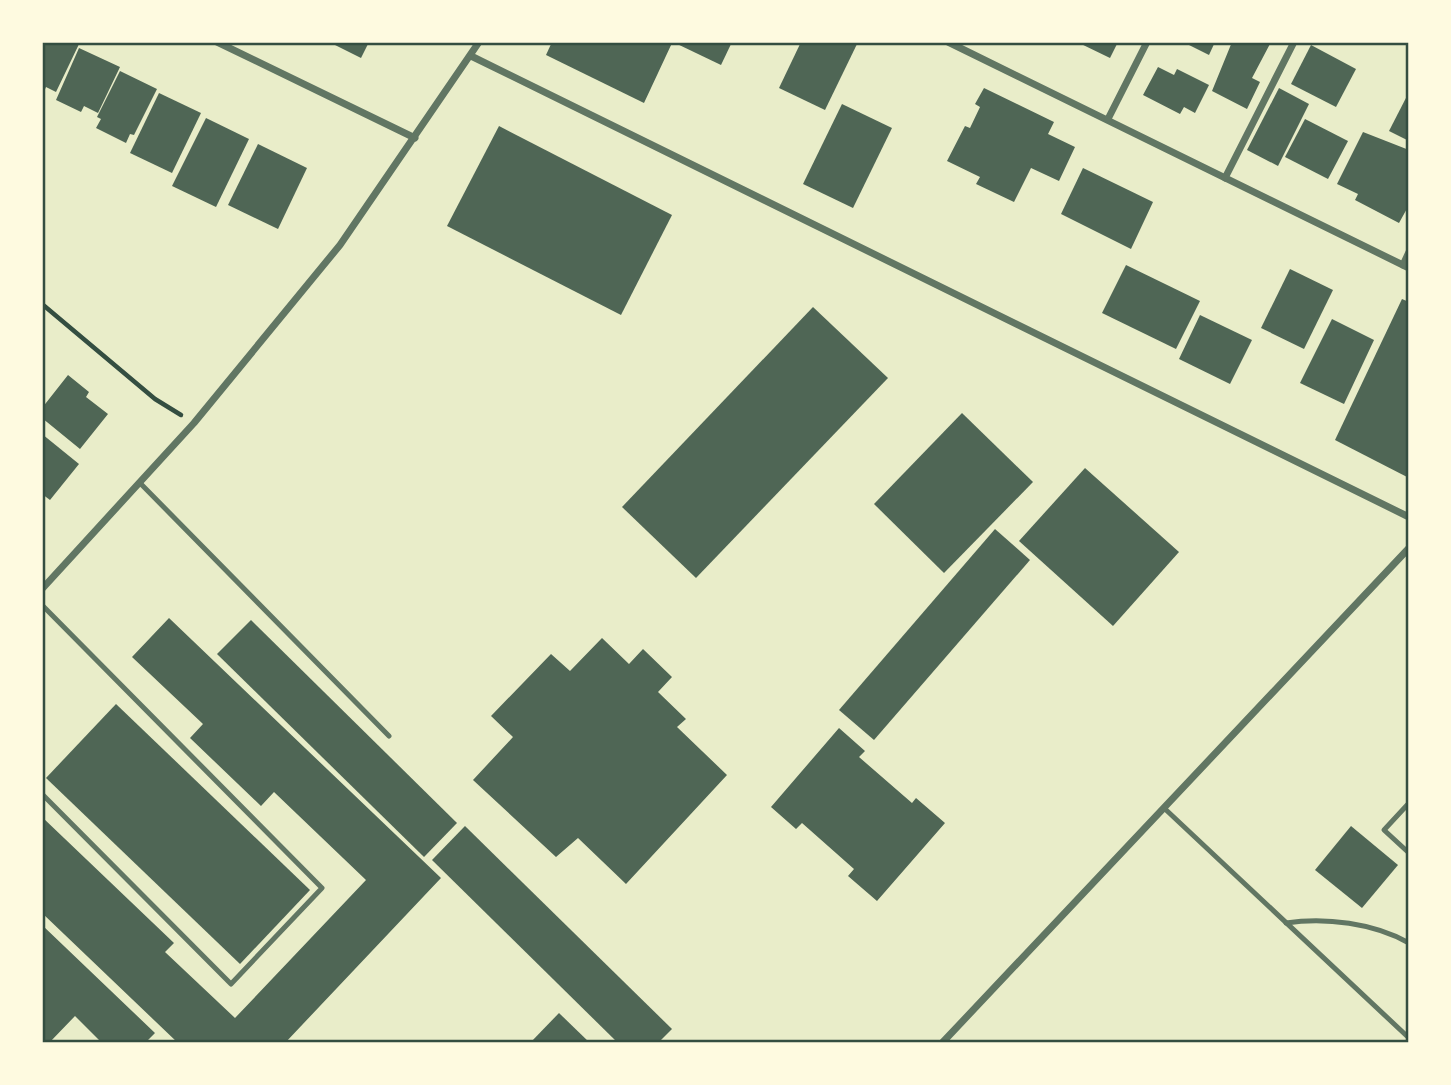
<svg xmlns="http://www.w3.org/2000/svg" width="1451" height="1085" viewBox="0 0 1451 1085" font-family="'IBM Plex Sans',sans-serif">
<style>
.building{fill:#4f6655}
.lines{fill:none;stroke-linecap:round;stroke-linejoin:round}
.path{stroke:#344e41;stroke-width:4.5}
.service{stroke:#617663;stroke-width:5}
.minor{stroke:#617663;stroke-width:7}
.neatline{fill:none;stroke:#344e41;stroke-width:2.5}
</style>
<rect width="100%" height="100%" fill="#e9edc9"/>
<g class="building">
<polygon points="42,42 80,42 56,92 46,87 42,96"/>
<polygon points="329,42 369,42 361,58"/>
<polygon points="552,42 670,42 672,43 644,103 546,55"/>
<polygon points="673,42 732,42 721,65"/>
<polygon points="801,42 858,42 825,110 779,88"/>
<polygon points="1077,42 1118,42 1110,58"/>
<polygon points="1183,42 1215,42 1209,55"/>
<polygon points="1232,42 1271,42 1252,78 1260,82 1247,109 1212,91"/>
<polygon points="1311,45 1356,69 1336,107 1291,84"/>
<polygon points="79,48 120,67 98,113 84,106 81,112 56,100"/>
<polygon points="1158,67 1174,75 1177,69 1209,85 1195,113 1184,107 1180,114 1143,95"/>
<polygon points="120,71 157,89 134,135 130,134 126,143 96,128 101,119 97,117"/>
<polygon points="984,88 1054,122 1048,134 1075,147 1059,181 1031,168 1014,202 976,184 980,177 947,161 965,126 970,128 980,107 975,104"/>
<polygon points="1279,88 1309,104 1278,166 1247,150"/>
<polygon points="1409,92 1409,141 1389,131"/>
<polygon points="159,93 201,113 172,173 130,153"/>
<polygon points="842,104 892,128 853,208 803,184"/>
<polygon points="206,118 249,139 216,207 172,186"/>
<polygon points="1305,119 1348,141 1328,179 1285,157"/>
<polygon points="499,126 672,215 621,315 447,226"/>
<polygon points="1363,132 1409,150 1409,205 1399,223 1355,200 1358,194 1337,184"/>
<polygon points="258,144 307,168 278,229 228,205"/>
<polygon points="1083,168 1153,202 1131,249 1061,214"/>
<polygon points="1126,265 1200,301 1176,349 1102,313"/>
<polygon points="1290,269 1333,290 1304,349 1261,328"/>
<polygon points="1402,299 1409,302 1409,478 1335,440"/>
<polygon points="813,307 888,378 696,578 622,507"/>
<polygon points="1200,315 1252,340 1230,384 1179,359"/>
<polygon points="1332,319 1374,340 1344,404 1300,383"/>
<polygon points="68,375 89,392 86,397 108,414 80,449 42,418 42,408"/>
<polygon points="962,413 1033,482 944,573 874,504"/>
<polygon points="42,434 79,464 50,500 42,494"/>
<polygon points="1085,468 1179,552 1113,626 1019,541"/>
<polygon points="995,529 1030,560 874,740 839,710"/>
<polygon points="169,618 441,878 285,1043 178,1043 42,913 42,817 174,943 165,952 235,1018 366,880 274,792 261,806 190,738 203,724 132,657"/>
<polygon points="251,620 457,823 424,857 217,654"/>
<polygon points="602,638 629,664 643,649 672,677 658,692 686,719 677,727 727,775 626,884 578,838 556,857 473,780 513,737 491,716 551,654 570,671"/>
<polygon points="116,704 310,890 240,964 46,778"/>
<polygon points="839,728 865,751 859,757 912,803 916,798 945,823 877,901 848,876 854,869 802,823 796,829 771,807"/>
<polygon points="465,826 672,1029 658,1043 618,1043 432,860"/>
<polygon points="1351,826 1398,865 1362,908 1315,870"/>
<polygon points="42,925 155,1033 145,1043 102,1043 75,1016 49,1043 42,1043"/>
<polygon points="559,1013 590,1043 530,1043"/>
</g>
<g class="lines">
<polyline class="path" points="42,304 155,399 181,415"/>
<g class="service">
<polyline points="140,483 389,736"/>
<polyline points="42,605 322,888 231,984 42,794"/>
<polyline points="1409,803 1384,830 1409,853"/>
<polyline points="1164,808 1409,1038"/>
<path d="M1286,923C1325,917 1374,923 1409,943"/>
</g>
<g class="minor">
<polyline points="217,42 415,138"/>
<polyline points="948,42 1409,268"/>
<polyline points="471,56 1409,517"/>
<polyline points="1108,119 1147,42"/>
<polyline points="1225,178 1294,42"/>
<polyline points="1403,265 1409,252"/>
<polyline points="42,589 194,423 340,245 479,42"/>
<polyline points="942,1043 1409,548"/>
</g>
</g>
<rect width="1451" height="1085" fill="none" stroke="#fefae0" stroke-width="88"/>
<rect x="44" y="44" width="1363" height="997" class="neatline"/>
</svg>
